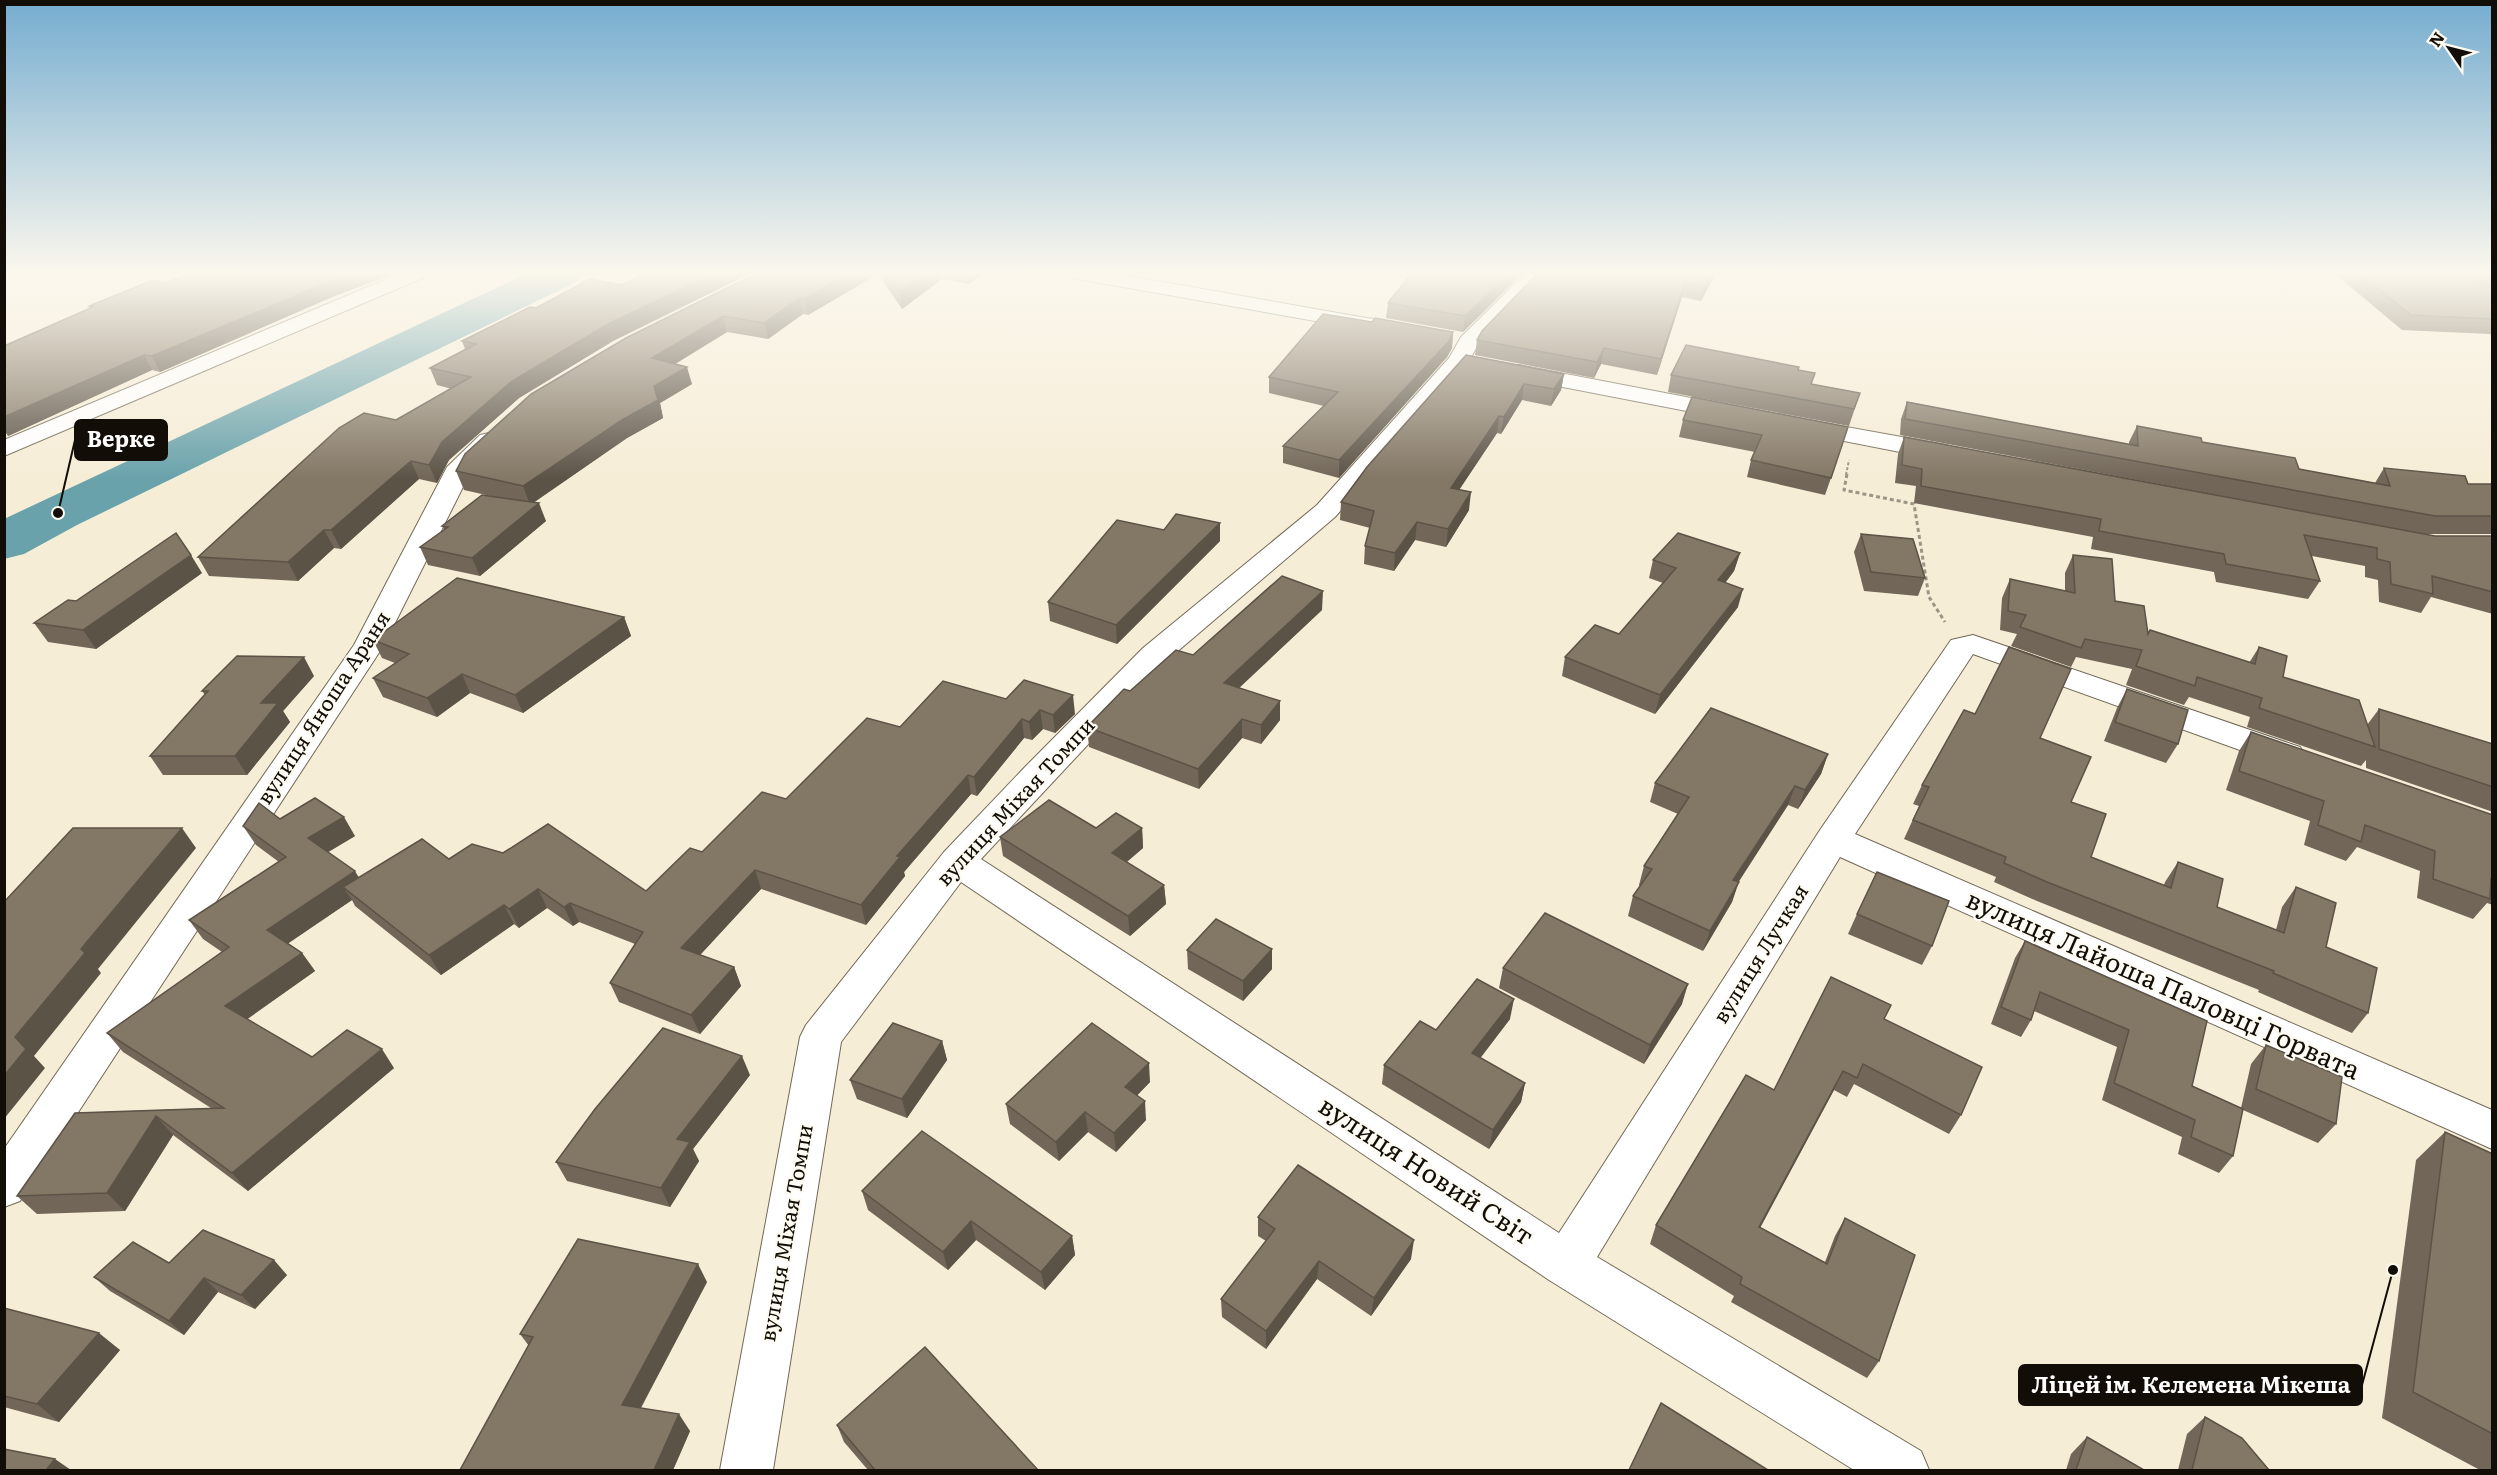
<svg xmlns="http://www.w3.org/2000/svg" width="2497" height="1475" viewBox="0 0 2497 1475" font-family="Literata,serif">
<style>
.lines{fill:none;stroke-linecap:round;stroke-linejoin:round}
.river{fill:#69a2ab;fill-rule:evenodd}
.street-casing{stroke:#726956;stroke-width:2}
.path-far1{stroke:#9c9585;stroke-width:2;stroke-dasharray:3 2;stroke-linecap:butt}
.path{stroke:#9c9585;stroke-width:3;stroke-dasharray:4 3;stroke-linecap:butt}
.street{fill:#fff;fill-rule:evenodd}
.wall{fill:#716657}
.shaded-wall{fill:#5c5347}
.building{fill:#837765;stroke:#5c5347;stroke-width:1.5}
.labels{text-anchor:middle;stroke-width:4.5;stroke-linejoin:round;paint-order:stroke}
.street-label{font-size:21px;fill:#120e07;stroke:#fefbf2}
.near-street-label{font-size:26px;fill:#120e07;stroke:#fefbf2}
.leader{fill:none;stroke:#120e07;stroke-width:2}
.callout-dot{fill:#120e07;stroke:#fefbf2;stroke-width:2}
.callout{fill:#120e07;stroke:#120e07;stroke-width:2}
.callout-label{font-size:22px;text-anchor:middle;font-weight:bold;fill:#fff}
</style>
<rect width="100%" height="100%" fill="#f6edd7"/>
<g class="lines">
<polygon class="river" points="528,273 582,273 576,282 77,525 24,554 4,559 4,519"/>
<defs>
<g id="street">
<polygon points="401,273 428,273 425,277 4,456 4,440"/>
<polygon points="1068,273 1112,273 1366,318 1374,319 1377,324 1374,329 1366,330 1078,279 1071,277"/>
<polygon points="1526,273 1547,273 1478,345 1466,366 1335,517 1165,662 981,859 1559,1233 1820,830 1951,640 1973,635 2300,747 2305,755 2300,763 2288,766 2276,763 1973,654 1855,834 2492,1110 2492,1149 1840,857 1597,1257 1921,1451 1929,1470 1854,1470 1549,1280 961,882 841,1042 773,1470 720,1470 800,1037 806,1025 944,852 1025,767 1143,648 1317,505 1449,358 1461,337"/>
<polygon points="1519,365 1733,406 1742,408 1745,413 1742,418 1733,420 1511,377 1508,372 1511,367"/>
<polygon points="1802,419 1946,445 1955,448 1959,453 1955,458 1946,461 1793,431 1790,426 1793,421"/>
<polygon points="489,433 498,435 501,440 471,471 384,645 20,1201 4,1207 4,1149 354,645 447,467 480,435"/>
</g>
</defs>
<use href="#street" class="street-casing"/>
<polyline class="path-far1" points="1846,475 1849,460"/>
<polyline class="path" points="1847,474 1844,490 1914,504 1929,597 1945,622"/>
<use href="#street" class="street"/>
</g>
<g class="wall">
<polygon points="191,273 395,273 332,297 160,372 152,370 8,436 90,308 89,306 166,283"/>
<polygon points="645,273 751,273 613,341 519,398 449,460 437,483 419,479 341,549 334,548 298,581 209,576 198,557 396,420 452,389 437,385 430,368 465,349 462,341 536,308 622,285"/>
<polygon points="757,273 984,273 969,284 942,279 902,309 878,274 808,315 803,314 768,339 727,332 675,364 692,384 660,403 663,418 627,438 533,503 546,521 480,576 428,565 420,547 444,530 442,526 495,497 464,490 456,471"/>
<polygon points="1412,273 1523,273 1463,332 1386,318 1388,303"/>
<polygon points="1716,273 1701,301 1682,297 1657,375 1601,364 1594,378 1475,355 1477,340"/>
<polygon points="2334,273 2455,273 2473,280 2458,273 2493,273 2493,337 2490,334 2402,330"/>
<polygon points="1372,322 1453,332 1452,348 1447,357 1339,478 1283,463 1283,446 1324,406 1269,393 1269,377"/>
<polygon points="1466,355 1564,374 1561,390 1551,406 1522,400 1501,434 1497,433 1459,490 1469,510 1446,547 1415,540 1394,571 1364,564 1365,546 1370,528 1340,520 1341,502"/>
<polygon points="1798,370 1812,384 1860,393 1849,426 1668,392 1671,375"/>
<polygon points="1907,402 2129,445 2129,442 2137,426 2202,442 2299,469 2375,483 2384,468 2468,484 2493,484 2493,614 2431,597 2421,613 2379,602 2378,580 2365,577 2365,566 2312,556 2320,581 2308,599 2216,582 2214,572 2091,549 2093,537 1914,503 1916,486 1895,483 1898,454 1904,437 2435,536 2492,536 2492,534 2423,534 1900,435 1901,419"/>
<polygon points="1683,420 1843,444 1825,495 1747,477 1751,460 1755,452 1679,437"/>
<polygon points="1164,530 1220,541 1117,644 1050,621 1048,602"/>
<polygon points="1861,534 1925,578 1918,596 1864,591 1854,552"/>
<polygon points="1740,553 1734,571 1725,583 1738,607 1655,714 1562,676 1565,657 1619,634 1663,583 1649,578 1653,560"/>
<polygon points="2073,555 2115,601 2148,633 2249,663 2259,647 2283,677 2367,725 2379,709 2493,744 2493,812 2366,768 2366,760 2361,766 2247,727 2250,717 2189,697 2184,705 2126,685 2132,669 2076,657 2071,667 2011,646 2017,634 2000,630 2002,598 2010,579 2065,591 2065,573"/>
<polygon points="202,573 96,649 48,642 34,623 76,601"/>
<polygon points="1322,610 1239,688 1280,720 1261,744 1242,738 1199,789 1089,747 1087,727 1130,691 1193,655"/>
<polygon points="624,617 631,636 523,713 470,693 437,717 383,697 373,678 395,663 382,658 373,640"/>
<polygon points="314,676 283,711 290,722 247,775 163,775 150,756 205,695 202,691"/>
<polygon points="2127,689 2178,744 2166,763 2104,741 2117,708"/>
<polygon points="1006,699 1075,714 1055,733 1043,729 1032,740 1024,738 977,796 971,794 904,872 905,876 866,925 761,889 700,955 734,967 741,986 700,1034 619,1002 610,983 635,944 579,922 573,926 547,908 519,928 514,924 441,975 355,906 352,900 288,943 302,953 315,971 247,1019 312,1057 394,1068 248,1191 173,1135 125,1211 37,1214 17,1196 75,1113 211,1108 123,1052 107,1033 222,952 203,939 189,920 279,862 256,845 243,826 280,819 355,836 328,852 359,877 449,859 646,891 702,852 900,727"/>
<polygon points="2251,732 2493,815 2493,905 2487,903 2473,919 2417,898 2420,871 2357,847 2346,861 2304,845 2310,821 2226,790 2239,751"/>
<polygon points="2040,738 2071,802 2091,857 2164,885 2165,882 2178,862 2217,907 2276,930 2282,907 2296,887 2326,947 2368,1013 2352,1033 2258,992 2259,990 2037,901 1994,882 1996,877 1904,839 1919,806 1913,804 1922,785"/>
<polygon points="1828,754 1821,774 1798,809 1788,805 1738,882 1732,902 1703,951 1628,916 1633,896 1640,886 1639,885 1644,866 1678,814 1650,802 1655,783"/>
<polygon points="1096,828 1142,828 1143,848 1127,862 1164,885 1166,904 1130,936 1003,856 1000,837"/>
<polygon points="1857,914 1932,946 1922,965 1848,934"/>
<polygon points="2025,941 2207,1021 2192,1086 2241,1108 2251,1064 2266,1045 2336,1124 2318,1143 2243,1110 2233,1156 2219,1173 2178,1154 2182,1137 2102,1100 2117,1047 2034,1011 2031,1020 2021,1037 1991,1024 2015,958"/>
<polygon points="1187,950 1272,969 1243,1001 1188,969"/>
<polygon points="1503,968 1682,1004 1644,1064 1499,988"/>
<polygon points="1510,1019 1480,1058 1525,1083 1521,1102 1489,1149 1382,1084 1384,1065 1436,1030"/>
<polygon points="1884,1019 1961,1115 1949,1134 1854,1084 1847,1097 1834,1090 1760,1227 1825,1262 1835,1236 1845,1218 1879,1361 1867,1378 1731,1302 1734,1296 1650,1244 1656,1225 1774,1090"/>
<polygon points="942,1041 947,1060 907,1118 857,1099 850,1080"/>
<polygon points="750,1075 693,1149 699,1161 670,1207 567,1181 556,1162"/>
<polygon points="1150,1082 1137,1095 1146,1120 1116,1152 1088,1132 1059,1161 1010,1124 1006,1104"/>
<polygon points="2445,1132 2493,1154 2493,1470 2480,1470 2382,1418 2416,1160"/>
<polygon points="862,1191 1072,1236 1075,1255 1045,1290 976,1240 948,1270 868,1210"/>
<polygon points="1258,1217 1411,1259 1371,1316 1317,1279 1266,1349 1222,1317 1221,1299 1266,1241 1258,1236"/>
<polygon points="169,1263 287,1275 255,1309 218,1292 184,1335 110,1291 94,1277"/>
<polygon points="707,1282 641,1408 690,1431 673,1470 460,1470 529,1346 520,1334"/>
<polygon points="4,1308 120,1350 59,1422 4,1407"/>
<polygon points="2205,1417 2269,1470 2178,1470 2187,1434"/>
<polygon points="837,1425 1038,1470 868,1470 844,1442"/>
<polygon points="2087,1437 2144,1470 2066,1470 2071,1454"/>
</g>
<g class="shaded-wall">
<polygon points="352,273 395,273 332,297 160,372 152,356 326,283"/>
<polygon points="715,273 751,273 613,341 519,398 449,460 437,483 429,465 442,442 512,381 608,324"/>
<polygon points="849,273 878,273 878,274 808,315 804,299"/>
<polygon points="927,273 941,273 942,279 902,309 900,292"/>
<polygon points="968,273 984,273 969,284"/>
<polygon points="1510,273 1523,273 1463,332 1465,316"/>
<polygon points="1712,273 1716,273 1701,301 1704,286"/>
<polygon points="1685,282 1682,297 1657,375 1661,359"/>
<polygon points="799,298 803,314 768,339 764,323"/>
<polygon points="723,316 727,332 657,375 652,358"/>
<polygon points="1453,332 1452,348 1447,357 1339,478 1339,460"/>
<polygon points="1604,348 1601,364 1594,378 1597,362"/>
<polygon points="144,355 152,370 8,436 4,430 4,417"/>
<polygon points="687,367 692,384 660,403 663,418 627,438 530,505 523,486 622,420 654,386"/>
<polygon points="1564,374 1561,390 1551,406 1554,389"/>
<polygon points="1524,384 1522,400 1501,434 1504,417"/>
<polygon points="1499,416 1497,433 1449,505 1451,488"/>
<polygon points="411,461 419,479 341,549 331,530"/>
<polygon points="1471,492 1469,510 1446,547 1448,529"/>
<polygon points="539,503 546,521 480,576 472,558"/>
<polygon points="1417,522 1415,540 1394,571 1395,553"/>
<polygon points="1220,523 1220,541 1117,644 1116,625"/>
<polygon points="324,530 334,548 298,581 288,562"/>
<polygon points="1740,553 1734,571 1713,599 1718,580"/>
<polygon points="191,555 202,573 96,649 83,630"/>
<polygon points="1743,589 1738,607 1655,714 1660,695"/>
<polygon points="1323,591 1322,610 1224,702 1224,683"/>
<polygon points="624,617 631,636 523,713 515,695"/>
<polygon points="304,657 314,676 283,711 290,722 247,775 235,756 261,703"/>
<polygon points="462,674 470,693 437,717 427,698"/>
<polygon points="1073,695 1075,714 1055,733 1053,715"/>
<polygon points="1280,701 1280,720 1261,744 1261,725"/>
<polygon points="1040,710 1043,729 1032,740 1029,722"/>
<polygon points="1022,719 1024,738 977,796 974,777"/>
<polygon points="1242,719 1242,738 1199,789 1198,769"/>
<polygon points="1828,754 1821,774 1798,809 1805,790"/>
<polygon points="968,775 971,794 904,872 905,876 866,925 861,905 897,856"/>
<polygon points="1795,786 1788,805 1727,900 1733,880"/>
<polygon points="344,817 355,836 320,857 308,838"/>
<polygon points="182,828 196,848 98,969 101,973 34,1056 45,1068 4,1119 4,1076 15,1037 81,949"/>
<polygon points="1142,828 1143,848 1114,872 1112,853"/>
<polygon points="755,870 761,889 689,967 681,948"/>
<polygon points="355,871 366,890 343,887 352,900 280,949 267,930"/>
<polygon points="1739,882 1732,902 1703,951 1710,931"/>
<polygon points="1164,885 1166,904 1130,936 1128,916"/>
<polygon points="538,889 547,908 519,928 509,909"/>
<polygon points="570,903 579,922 573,926 564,907"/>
<polygon points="504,905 514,924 441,975 429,955"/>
<polygon points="1272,949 1272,969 1243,1001 1243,981"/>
<polygon points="302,953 315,971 239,1025 225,1006"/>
<polygon points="734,967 741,986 700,1034 691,1015"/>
<polygon points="1688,984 1682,1004 1644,1064 1650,1045"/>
<polygon points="1514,999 1510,1019 1469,1073 1472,1053"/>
<polygon points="942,1041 947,1060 907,1118 902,1099"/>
<polygon points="382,1049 394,1068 248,1191 232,1173"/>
<polygon points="742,1056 750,1075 693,1149 699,1161 670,1207 661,1188 677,1139"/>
<polygon points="1149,1063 1150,1082 1127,1106 1125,1087"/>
<polygon points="1843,1071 1834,1090 1751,1245 1759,1227"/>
<polygon points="1525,1083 1521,1102 1489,1149 1493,1130"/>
<polygon points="1145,1101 1146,1120 1116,1152 1114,1133"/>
<polygon points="1085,1112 1088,1132 1059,1161 1056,1142"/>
<polygon points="156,1116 173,1135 125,1211 107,1193"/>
<polygon points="971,1221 976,1240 948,1270 943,1252"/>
<polygon points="1072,1236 1075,1255 1045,1290 1041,1272"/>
<polygon points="1414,1240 1411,1259 1371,1316 1374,1298"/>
<polygon points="274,1260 287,1275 255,1309 241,1295"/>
<polygon points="1319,1261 1317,1279 1266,1349 1266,1331"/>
<polygon points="698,1264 707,1282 633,1422 622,1405"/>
<polygon points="204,1278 218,1292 184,1335 169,1321"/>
<polygon points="99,1333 120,1350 59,1422 37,1404"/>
<polygon points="679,1414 690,1431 673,1470 654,1470"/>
<polygon points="55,1459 71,1470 46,1470"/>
</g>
<g class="building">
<polygon points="191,273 352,273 326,283 152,356 144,355 4,417 4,346 93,307 89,306 153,280 166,283"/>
<polygon points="645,273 715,273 608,324 512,381 442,442 429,465 411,461 331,530 324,530 288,562 198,557 339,428 364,413 396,420 471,377 430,368 476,344 462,341 530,307 536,308 590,279 622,285"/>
<polygon points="757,273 849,273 804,299 799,298 764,323 723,316 652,358 687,367 654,386 658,400 622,420 523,486 456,471 465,454 531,394 626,338"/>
<polygon points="885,273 927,273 900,292"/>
<polygon points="1412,273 1510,273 1465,316 1388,303"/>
<polygon points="1538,273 1712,273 1704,286 1685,282 1661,359 1604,348 1597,362 1477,340 1482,331"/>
<polygon points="2358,273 2455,273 2493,289 2493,319 2411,315"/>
<polygon points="1323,314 1372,322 1375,318 1453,332 1449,341 1339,460 1283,446 1338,392 1269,377"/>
<polygon points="1686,345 1799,367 1798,370 1815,373 1811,384 1860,393 1854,409 1671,375"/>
<polygon points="1466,355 1564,374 1554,389 1524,384 1504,417 1499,416 1451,488 1471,492 1448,529 1417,522 1395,553 1365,546 1374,511 1341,502 1367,467"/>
<polygon points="1692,397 1848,427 1831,478 1751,460 1762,435 1683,420"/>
<polygon points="1907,402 2138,446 2137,426 2201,438 2202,442 2295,458 2299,469 2390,486 2384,468 2465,476 2468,484 2493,484 2493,516 2435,516 1905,419"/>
<polygon points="1904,437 2435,536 2493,536 2493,592 2432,576 2433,594 2391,584 2390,562 2377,559 2377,548 2304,535 2320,581 2226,564 2224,554 2099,531 2101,519 1921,486 1922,469 1902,465"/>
<polygon points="482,495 539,503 472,558 420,547 448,527 442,526"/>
<polygon points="1176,514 1220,523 1116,625 1048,602 1117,520 1164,530"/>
<polygon points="176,533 191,555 83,630 34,623 68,600 76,601"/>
<polygon points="1678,533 1740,553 1718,580 1743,589 1660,695 1565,657 1595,625 1619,634 1676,568 1653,560"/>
<polygon points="1861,534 1913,539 1925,578 1871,572"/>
<polygon points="2073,555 2112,559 2115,601 2144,606 2148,634 2150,630 2255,664 2259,647 2287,656 2283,677 2359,700 2375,747 2259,708 2262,698 2197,677 2195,686 2136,666 2142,650 2085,639 2081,648 2020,627 2026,615 2008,611 2010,579 2075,593"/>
<polygon points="1282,576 1323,591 1224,683 1280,701 1261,725 1242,719 1198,769 1087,727 1124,689 1130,691 1176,650 1193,655"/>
<polygon points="457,578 624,617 515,695 462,674 427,698 373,678 409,654 373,640"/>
<polygon points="2009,647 2071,669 2040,738 2091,757 2071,802 2106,814 2091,857 2171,888 2178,862 2223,879 2217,907 2284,933 2296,887 2336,903 2326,947 2377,968 2368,1013 2273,973 2274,971 2047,882 2004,863 2006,857 1913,820 1929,787 1922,785 1964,710 1975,714"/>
<polygon points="237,656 304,657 261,703 278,703 235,756 150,756 208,691 202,691"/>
<polygon points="1024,680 1073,695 1053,715 1040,710 1029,722 1022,719 974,777 968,775 897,856 900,857 861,905 755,870 681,948 734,967 691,1015 610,983 643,932 570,903 564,907 538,889 509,909 504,905 429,955 343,887 422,839 449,859 472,844 503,853 548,824 646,891 690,848 702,852 762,792 786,799 867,718 900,727 943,681 1006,699"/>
<polygon points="2127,689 2188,710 2178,744 2115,722"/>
<polygon points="1711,708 1828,754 1805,790 1795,786 1733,880 1739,882 1710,931 1633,896 1652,869 1644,866 1689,797 1655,783"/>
<polygon points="2379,709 2493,744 2493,787 2379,749"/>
<polygon points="2251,732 2493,815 2493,880 2491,879 2490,899 2433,879 2435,851 2365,825 2361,842 2318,825 2324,801 2239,771"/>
<polygon points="315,798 344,817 308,838 355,871 267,930 302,953 225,1006 312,1057 347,1030 382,1049 232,1173 156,1116 107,1193 17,1196 75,1113 224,1108 107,1033 229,947 189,920 286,857 243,826 259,803 280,819"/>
<polygon points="1049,800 1096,828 1116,813 1142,828 1112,853 1164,885 1128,916 1000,837"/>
<polygon points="73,828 182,828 81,949 85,953 15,1037 26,1049 4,1076 4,902"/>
<polygon points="1877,872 1949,901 1932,946 1857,914"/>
<polygon points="1545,913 1688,984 1650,1045 1503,968"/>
<polygon points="1216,919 1272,949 1243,981 1187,950"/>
<polygon points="2025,941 2207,1021 2192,1086 2243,1109 2233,1156 2191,1137 2195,1120 2114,1083 2129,1030 2040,992 2031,1020 2001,1007"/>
<polygon points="1831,977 1891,1005 1884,1019 1982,1067 1961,1115 1863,1064 1857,1078 1843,1071 1759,1227 1827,1264 1845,1218 1915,1255 1879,1361 1740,1284 1742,1277 1656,1225 1746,1075 1774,1090"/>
<polygon points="1477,979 1514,999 1472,1053 1525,1083 1493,1130 1384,1065 1420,1021 1436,1030"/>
<polygon points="893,1023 942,1041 902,1099 850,1080"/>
<polygon points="1092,1023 1149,1063 1125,1087 1145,1101 1114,1133 1085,1112 1056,1142 1006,1104"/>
<polygon points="663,1028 742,1056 677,1139 690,1142 661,1188 556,1162 595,1109"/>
<polygon points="2266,1045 2342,1077 2336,1124 2256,1089"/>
<polygon points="922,1131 1072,1236 1041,1272 971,1221 943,1252 862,1191"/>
<polygon points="2445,1132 2493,1154 2493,1434 2413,1392"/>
<polygon points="1298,1165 1414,1240 1374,1298 1319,1261 1266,1331 1221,1299 1275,1229 1258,1217"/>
<polygon points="203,1230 274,1260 241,1295 204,1278 169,1321 94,1277 133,1242 169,1263"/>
<polygon points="578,1239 698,1264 622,1405 679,1414 654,1470 460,1470 533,1337 520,1334"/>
<polygon points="4,1308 99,1333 37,1404 4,1396"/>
<polygon points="925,1347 1038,1470 875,1470 837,1425"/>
<polygon points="1661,1403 1768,1470 1629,1470"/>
<polygon points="2205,1417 2242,1438 2269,1470 2192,1470"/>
<polygon points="2087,1437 2144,1470 2076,1470"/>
<polygon points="4,1449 55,1459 46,1470 4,1470"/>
</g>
<linearGradient id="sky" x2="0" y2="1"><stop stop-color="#75add0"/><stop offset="0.57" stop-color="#fbf7ed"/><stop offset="1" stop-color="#fbf7ed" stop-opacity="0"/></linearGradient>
<rect width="2497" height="479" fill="url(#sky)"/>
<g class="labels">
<g class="street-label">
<text transform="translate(324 708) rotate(-57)" y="7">вулиця Яноша Араня</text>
<text transform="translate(1016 802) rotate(-47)" y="7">вулиця Міхая Томпи</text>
<text transform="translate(1761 954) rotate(-58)" y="7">вулиця Лучкая</text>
<text transform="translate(787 1233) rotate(-80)" y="7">вулиця Міхая Томпи</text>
</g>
<g class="near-street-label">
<text transform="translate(2163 985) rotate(24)" y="9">вулиця Лайоша Паловці Горвата</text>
<text transform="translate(1426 1171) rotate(33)" y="9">вулиця Новий Світ</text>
</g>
</g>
<path class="leader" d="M58 513L75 440M2393 1270L2362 1385"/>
<g class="callout-dot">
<circle cx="58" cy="513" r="6"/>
<circle cx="2393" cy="1270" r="6"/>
</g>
<g class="callout">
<rect x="75" y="420" width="92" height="40" rx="6"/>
<rect x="2019" y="1365" width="343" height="40" rx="6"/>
</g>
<g class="callout-label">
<text x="121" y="447">Верке</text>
<text x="2191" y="1393">Ліцей ім. Келемена Мікеша</text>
</g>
<rect width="2497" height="1475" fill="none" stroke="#120e07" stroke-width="12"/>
<g transform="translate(2449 48) rotate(305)" stroke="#fefbf2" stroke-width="4.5" paint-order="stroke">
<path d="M0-4.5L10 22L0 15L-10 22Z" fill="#120e07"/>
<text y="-9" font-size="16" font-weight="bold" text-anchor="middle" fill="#120e07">N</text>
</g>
</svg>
